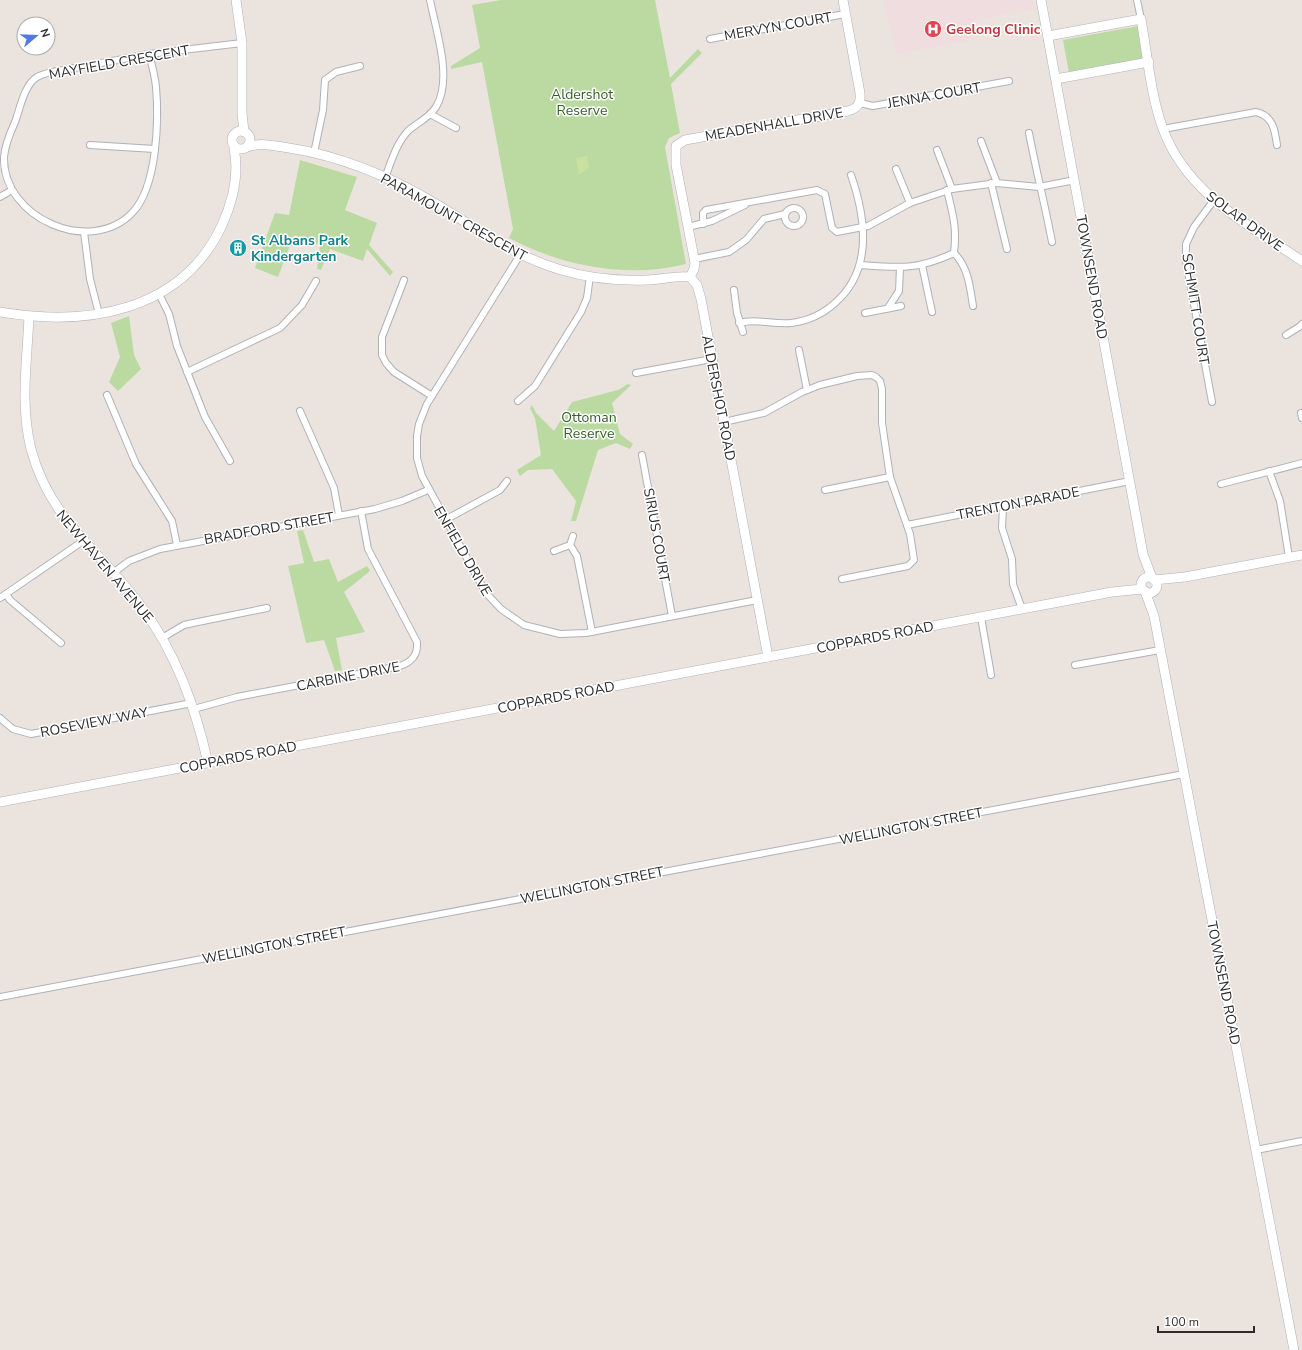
<svg xmlns="http://www.w3.org/2000/svg" width="1302" height="1350" viewBox="0 0 1302 1350" font-family="'Nunito Sans',sans-serif">
<style>
.medical{fill:#f0dddf}
.green{fill:#badaa2}
.pitch{fill:#cae09f}
.lines{fill:none;stroke-linecap:round;stroke-linejoin:round}
.street-casing{stroke:#afb1b9;stroke-width:8}
.secondary-casing{stroke:#afb1b9;stroke-width:10}
.street{stroke:#fff;stroke-width:6}
.secondary{stroke:#fff;stroke-width:9}
.labels{text-anchor:middle;stroke-width:3;stroke-linejoin:round;paint-order:stroke}
.street-label{font-size:14px;fill:#2b2b2b;stroke:#fff}
.health-label{font-size:14px;font-weight:bold;fill:#be3a42;stroke:#fff;text-anchor:start}
.park-label{font-size:14px;fill:#345f23;stroke:#fff}
.culture-label{font-size:14px;font-weight:bold;fill:#0d838f;stroke:#fff;text-anchor:start}
</style>
<rect width="100%" height="100%" fill="#ebe4de"/>
<polygon class="medical" points="883,0 1033,0 1035,9 975,20 977,39 896,54"/>
<g class="green">
<path d="M501,0H655L670,78L698,49L702,53L671,84L680,133L669,138L665,147L686,264C628,279 561,266 509,238L513,229L482,62L451,69V66L480,48L472,5Z"/>
<polygon points="1138,26 1144,60 1069,73 1063,40"/>
<polygon points="300,160 357,177 345,210 377,223 369,245 393,272 390,276 367,249 363,261 330,249 321,270 317,269 320,245 294,235 278,277 255,268 275,213 289,215"/>
<polygon points="129,316 134,355 141,369 118,391 109,382 120,357 111,323"/>
<polygon points="628,384 631,385 612,403 620,434 633,444 630,449 616,443 598,450 576,521 571,521 576,501 552,469 528,470 520,476 517,470 541,455 535,418 530,408 532,405 536,413 554,431 572,402 618,390"/>
<polygon points="303,530 314,562 329,559 338,582 367,566 370,571 344,592 365,632 336,638 342,670 335,671 324,640 306,643 288,566 304,563 297,531"/>
</g>
<polygon class="pitch" points="587,156 589,168 579,175 576,158"/>
<g class="lines">
<defs>
<g id="street">
<polyline points="1137,0 1141,19"/>
<polyline points="710,39 845,14"/>
<path d="M149,54C152,65 155,76 156,87C159,121 157,186 133,212C91,257 2,218 4,157C5,145 10,133 15,122C20,109 24,85 37,77C48,71 63,70 75,68C100,63 125,59 149,54L242,43"/>
<polyline points="860,103 873,106 1009,81"/>
<polyline points="430,114 456,128"/>
<path d="M1163,129L1256,112C1273,116 1275,130 1277,145"/>
<path d="M1029,133C1036,170 1045,205 1052,242"/>
<polyline points="981,141 997,183"/>
<polyline points="90,145 155,149"/>
<polyline points="937,150 952,189"/>
<polyline points="314,153 323,110 325,80 336,72 360,66"/>
<polyline points="896,169 910,203"/>
<path d="M385,178C391,162 396,144 408,131C417,123 429,118 436,107C453,79 436,31 430,0"/>
<polyline points="991,183 1007,249"/>
<polyline points="0,197 12,190"/>
<circle cx="794" cy="217" r="9"/>
<polyline points="703,224 703,213 706,210 817,190 825,194 832,228 837,232 868,226 910,203 952,189 997,183 1039,187 1075,180"/>
<polyline points="688,227 712,221 745,205"/>
<polyline points="84,232 90,279 99,314"/>
<path d="M954,253C968,267 970,286 973,306"/>
<polyline points="520,255 427,404 419,424 417,436 417,458 422,476 486,593 501,609 524,625 560,634 586,633 757,600"/>
<polyline points="694,259 729,252 746,240 764,219 785,214"/>
<path d="M860,265C900,268 917,270 954,253C957,227 953,215 947,190"/>
<polyline points="922,265 932,312"/>
<polyline points="404,280 382,337 382,355 386,363 394,372 432,396"/>
<polyline points="734,290 737,313 743,332"/>
<polyline points="159,294 169,314 177,346 205,417 230,461"/>
<polyline points="888,308 899,291 900,267"/>
<polyline points="865,313 901,306"/>
<path d="M739,323C757,318 773,325 791,323C807,321 823,314 835,303C873,270 866,218 851,175"/>
<polyline points="1286,335 1299,327 1302,324"/>
<polyline points="799,350 807,390"/>
<polyline points="187,372 280,328 302,305 316,281"/>
<polyline points="636,373 712,359"/>
<polyline points="107,395 136,464 172,521 177,545"/>
<polyline points="518,401 535,386 581,312 587,298 590,276"/>
<polyline points="1212,402 1186,261 1186,244 1194,227 1214,200"/>
<polyline points="300,411 334,488 339,515"/>
<polyline points="1301,413 1302,418"/>
<polyline points="724,422 764,413 802,392 820,385 857,376 872,375 876,377 880,381 882,389 882,423 890,477 910,534 914,560 908,566 842,579"/>
<polyline points="642,455 672,616"/>
<polyline points="1269,471 1280,501 1289,557"/>
<polyline points="1221,484 1302,463"/>
<polyline points="825,490 890,477"/>
<polyline points="1003,506 1002,528 1012,559 1013,584 1022,609"/>
<polyline points="445,520 500,490 507,481"/>
<polyline points="907,525 1130,481"/>
<polyline points="570,545 577,556 592,632"/>
<polyline points="554,551 570,545 573,536"/>
<polyline points="113,573 129,561 160,549 375,509 402,501 428,490"/>
<polyline points="6,594 10,600 61,643"/>
<polyline points="0,598 83,541"/>
<polyline points="981,617 991,675"/>
<polyline points="162,638 184,625 193,623 267,608"/>
<polyline points="1075,665 1160,650"/>
<path d="M194,709L237,697L400,666C412,662 418,655 417,642L368,549L361,511"/>
<polyline points="0,718 13,729 31,734 192,703"/>
<polyline points="0,997 1184,774"/>
<polyline points="1256,1150 1302,1141"/>
</g>
<g id="secondary">
<polyline points="236,0 242,43 242,113 244,132"/>
<polyline points="1041,0 1143,554 1152,578"/>
<path d="M1048,36L1141,19C1147,53 1151,97 1163,129C1187,194 1248,224 1302,261"/>
<polyline points="1056,79 1149,62"/>
<circle cx="241" cy="140" r="9"/>
<path d="M247,147C261,142 275,146 289,148C341,156 393,178 438,205C481,231 512,255 561,270C588,278 618,281 647,280C661,280 676,275 690,277"/>
<path d="M690,277L694,269L695,263L676,165V146L685,140L848,111C858,108 861,104 860,93L843,0"/>
<polyline points="690,277 697,285 701,299 768,657"/>
<path d="M0,312C86,327 182,312 222,225C233,201 239,173 234,148"/>
<path d="M29,317C27,361 20,405 31,449C50,521 100,550 141,606C176,653 195,706 208,763"/>
<circle cx="1149" cy="585" r="8"/>
<polyline points="1154,580 1185,577 1302,555"/>
<polyline points="1145,591 1154,616 1294,1350"/>
<polyline points="0,802 1112,592 1142,589"/>
</g>
</defs>
<use href="#street" class="street-casing"/>
<use href="#secondary" class="secondary-casing"/>
<use href="#street" class="street"/>
<use href="#secondary" class="secondary"/>
</g>
<defs>
<symbol id="hospital-disc" viewBox="-11 -11 22 22"><circle r="9.5" fill="#e0444e" stroke="#fff"/><path d="M-5-5h3v3.5h4V-5h3V5h-3V1.5h-4V5h-3Z" fill="#fff"/></symbol>
<symbol id="building-disc" viewBox="-11 -11 22 22"><circle r="9.5" fill="#0f9aa8" stroke="#fff"/><path d="M-4-6H4V6H1V3H-1V6H-4ZM-2.5-4.3h1.7v1.8h-1.7ZM.8-4.3h1.7v1.8H.8ZM-2.5-1h1.7V.8h-1.7ZM.8-1h1.7V.8H.8Z" fill="#fff"/></symbol>
</defs>
<g fill-rule="evenodd">
<use href="#hospital-disc" x="923" y="19" width="20" height="20"/>
<use href="#building-disc" x="228" y="238" width="20" height="20"/>
</g>
<g class="labels">
<g class="street-label">
<text transform="translate(778 26) rotate(-10)" y="5">MERVYN COURT</text>
<text transform="translate(119 62) rotate(-10)" y="5">MAYFIELD CRESCENT</text>
<text transform="translate(934 95) rotate(-10)" y="5">JENNA COURT</text>
<text transform="translate(774 124) rotate(-10)" y="5">MEADENHALL DRIVE</text>
<text transform="translate(454 217) rotate(29)" y="5">PARAMOUNT CRESCENT</text>
<text transform="translate(1245 221) rotate(36)" y="5">SOLAR DRIVE</text>
<text transform="translate(1092 277) rotate(80)" y="5">TOWNSEND ROAD</text>
<text transform="translate(1196 309) rotate(81)" y="5">SCHMITT COURT</text>
<text transform="translate(719 398) rotate(79)" y="5">ALDERSHOT ROAD</text>
<text transform="translate(1018 503) rotate(-11)" y="5">TRENTON PARADE</text>
<text transform="translate(269 528) rotate(-10)" y="5">BRADFORD STREET</text>
<text transform="translate(657 535) rotate(80)" y="5">SIRIUS COURT</text>
<text transform="translate(463 551) rotate(60)" y="5">ENFIELD DRIVE</text>
<text transform="translate(105 566) rotate(50)" y="5">NEWHAVEN AVENUE</text>
<text transform="translate(875 637) rotate(-11)" y="5">COPPARDS ROAD</text>
<text transform="translate(348 676) rotate(-11)" y="5">CARBINE DRIVE</text>
<text transform="translate(556 697) rotate(-11)" y="5">COPPARDS ROAD</text>
<text transform="translate(94 722) rotate(-11)" y="5">ROSEVIEW WAY</text>
<text transform="translate(238 757) rotate(-11)" y="5">COPPARDS ROAD</text>
<text transform="translate(911 826) rotate(-11)" y="5">WELLINGTON STREET</text>
<text transform="translate(592 885) rotate(-11)" y="5">WELLINGTON STREET</text>
<text transform="translate(274 945) rotate(-11)" y="5">WELLINGTON STREET</text>
<text transform="translate(1224 983) rotate(79)" y="5">TOWNSEND ROAD</text>
</g>
<g class="health-label">
<text x="946" y="34">Geelong Clinic</text>
</g>
<g class="park-label">
<text x="582" y="99">Aldershot<tspan x="582" dy="16">Reserve</tspan></text>
<text x="589" y="422">Ottoman<tspan x="589" dy="16">Reserve</tspan></text>
</g>
<g class="culture-label">
<text x="251" y="245">St Albans Park<tspan x="251" dy="16">Kindergarten</tspan></text>
</g>
</g>
<g transform="translate(36 36) rotate(71)"><circle r="19" fill="#ffffff" stroke="#aaaaaa"/>
<path d="M0-3L7 15L0 10L-7 15Z" fill="#5379e3"/>
<text y="-6" font-size="11" font-weight="bold" text-anchor="middle" fill="#2b2b2b">N</text>
</g>
<path d="M1158 1326v6h96v-6" fill="none" stroke="#2b2b2b" stroke-width="2"/>
<text x="1164" y="1326" font-size="12" fill="#2b2b2b" stroke="#ffffff" stroke-width="3" paint-order="stroke">100 m</text>
</svg>
